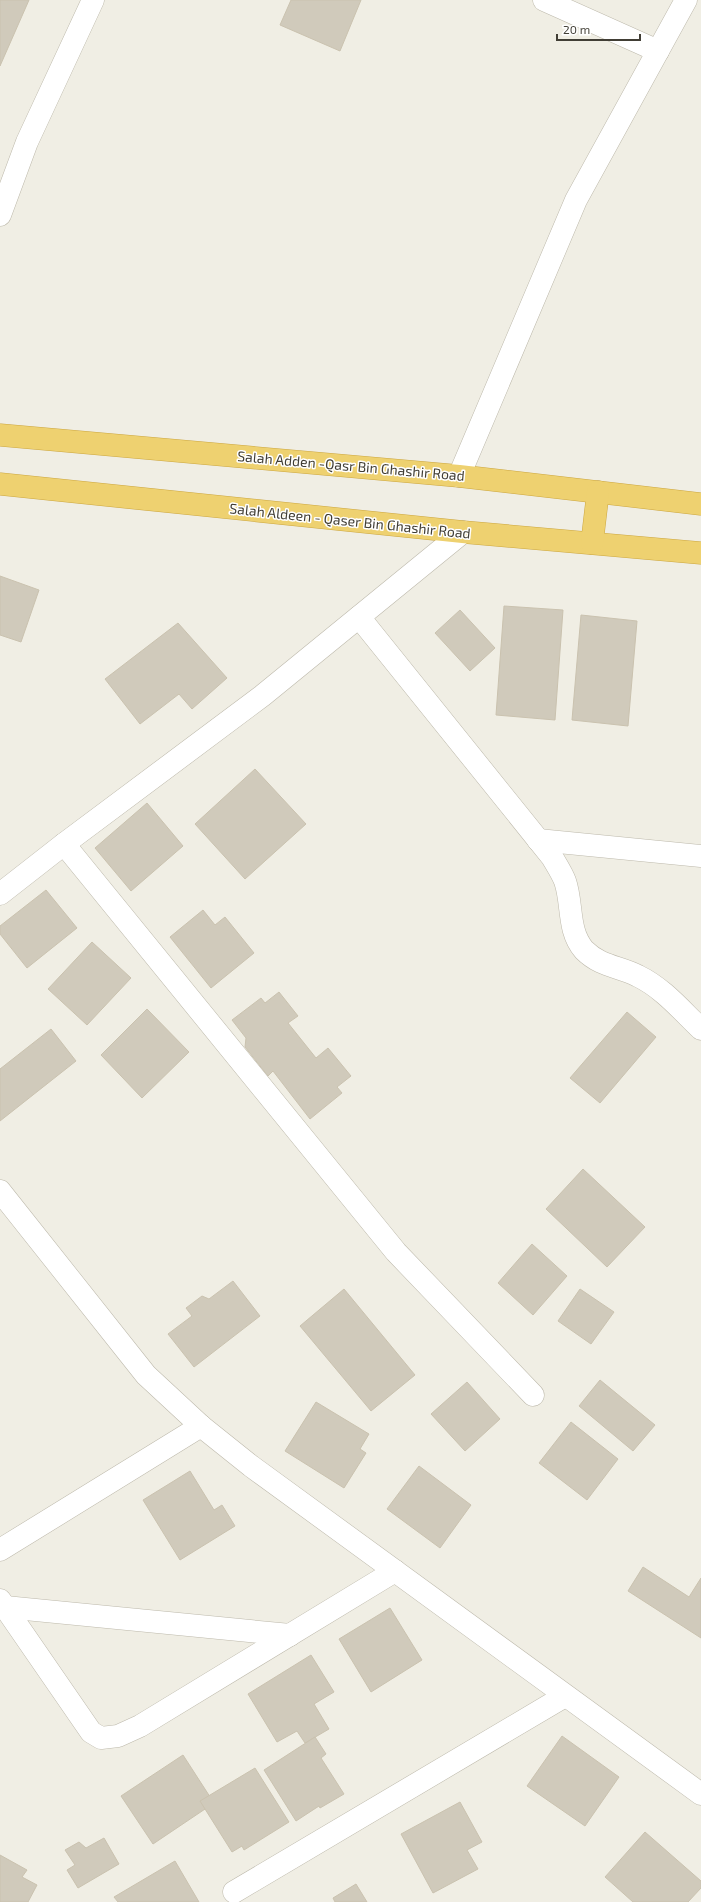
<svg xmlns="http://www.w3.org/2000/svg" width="701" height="1902" viewBox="0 0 701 1902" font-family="'Exo 2',sans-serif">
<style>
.building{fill:#d0cabb;stroke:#cac2af}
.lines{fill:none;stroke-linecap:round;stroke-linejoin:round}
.minor-casing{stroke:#bdb9ab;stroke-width:23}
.highway-casing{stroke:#cca742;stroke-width:23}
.minor{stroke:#fff;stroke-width:22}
.highway{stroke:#eed170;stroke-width:22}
.labels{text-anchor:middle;stroke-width:3;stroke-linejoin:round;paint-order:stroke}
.street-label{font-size:14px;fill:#413e35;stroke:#fff}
</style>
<rect width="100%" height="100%" fill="#f0eee4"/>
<g class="building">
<polygon points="0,0 29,0 0,66"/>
<polygon points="291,0 361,0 340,51 280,25"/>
<polygon points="0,576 39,590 21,642 0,635"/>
<polygon points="504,606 563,610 555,720 496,715"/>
<polygon points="460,610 495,648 470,671 435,633"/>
<polygon points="581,615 637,621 628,726 572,720"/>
<polygon points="178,623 227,678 192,709 179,694 140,724 105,679"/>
<polygon points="255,769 306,824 245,879 195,824"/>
<polygon points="147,803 183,846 131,891 95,848"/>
<polygon points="46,890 77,928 27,968 0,934 0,926"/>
<polygon points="203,910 215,925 225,917 254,953 211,988 170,937"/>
<polygon points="92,942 131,978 87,1025 48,989"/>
<polygon points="279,992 298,1016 288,1023 316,1058 328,1048 351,1076 337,1087 342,1093 310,1119 273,1071 268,1076 245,1047 246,1038 232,1020 261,998 265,1003"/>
<polygon points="147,1009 189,1052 142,1098 101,1055"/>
<polygon points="627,1012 656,1037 600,1103 570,1078"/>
<polygon points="51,1029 76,1061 0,1121 0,1069"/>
<polygon points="583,1169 645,1227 607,1267 546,1209"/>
<polygon points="532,1244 567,1276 533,1315 498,1283"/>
<polygon points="233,1281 260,1316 194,1367 168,1334 192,1316 186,1308 202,1296 209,1299"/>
<polygon points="344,1289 415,1375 371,1411 300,1326"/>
<polygon points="580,1289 614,1312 591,1344 558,1321"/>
<polygon points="600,1380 655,1425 633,1451 579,1406"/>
<polygon points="467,1382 500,1419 465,1451 431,1414"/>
<polygon points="316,1402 369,1434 360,1449 366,1453 344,1488 285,1451"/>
<polygon points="571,1422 618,1459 587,1500 539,1463"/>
<polygon points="419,1466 471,1505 440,1548 387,1509"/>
<polygon points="190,1471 214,1510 222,1505 235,1526 180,1560 143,1500"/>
<polygon points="643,1567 689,1597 701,1578 701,1638 628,1591"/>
<polygon points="390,1608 422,1660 371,1692 339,1639"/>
<polygon points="311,1655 334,1692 314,1704 329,1729 305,1743 297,1731 277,1742 248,1694"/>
<polygon points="562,1736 619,1777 585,1826 527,1786"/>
<polygon points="315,1737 326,1754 321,1758 344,1794 320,1808 319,1806 296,1821 264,1770"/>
<polygon points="183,1755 214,1803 153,1844 121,1796"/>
<polygon points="255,1768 289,1822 244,1850 242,1846 232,1852 200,1801"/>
<polygon points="460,1802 482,1842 467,1850 478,1869 433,1893 401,1834"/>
<polygon points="645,1832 701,1881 701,1888 688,1902 633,1902 605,1877"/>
<polygon points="104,1838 119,1864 78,1888 67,1870 75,1865 65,1850 79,1842 86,1848"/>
<polygon points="0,1855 27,1870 22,1877 37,1885 28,1902 0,1902"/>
<polygon points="175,1861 199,1902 118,1902 114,1897"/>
<polygon points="356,1884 367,1902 335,1902 333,1898"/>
</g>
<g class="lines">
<defs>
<g id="minor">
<polyline points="544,0 658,51"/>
<polyline points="0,215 27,142 93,0"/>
<polyline points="459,476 576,200 686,0"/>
<path d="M359,617L552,857C556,864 562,873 565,881C573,904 567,930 584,950C601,967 619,966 638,976C663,988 681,1010 701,1029"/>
<polyline points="538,840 701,856"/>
<polyline points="64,844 396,1252 533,1395"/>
<polyline points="0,894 64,844 262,696 463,532"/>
<polyline points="0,1191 146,1375 201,1426 251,1466 701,1794"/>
<polyline points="0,1550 201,1426"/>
<polyline points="0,1600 91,1732 101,1738 118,1736 140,1726 395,1571"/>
<polyline points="5,1607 290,1635"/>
<polyline points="234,1892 565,1696"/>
</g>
<g id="highway">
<polyline points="0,435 459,476 701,504"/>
<polyline points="0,484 463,532 701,553"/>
<polyline points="592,543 598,492"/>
</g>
</defs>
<use href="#minor" class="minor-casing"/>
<use href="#highway" class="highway-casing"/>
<use href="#minor" class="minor"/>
<use href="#highway" class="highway"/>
</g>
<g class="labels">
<g class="street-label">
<text transform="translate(351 466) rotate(5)" y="5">Salah Adden -Qasr Bin Ghashir Road</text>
<text transform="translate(350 521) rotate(6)" y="5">Salah Aldeen - Qaser Bin Ghashir Road</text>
</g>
</g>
<path d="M557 34v6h83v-6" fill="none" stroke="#413e35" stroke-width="2"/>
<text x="563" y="34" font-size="12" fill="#413e35" stroke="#ffffff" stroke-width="3" paint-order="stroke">20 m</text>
</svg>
